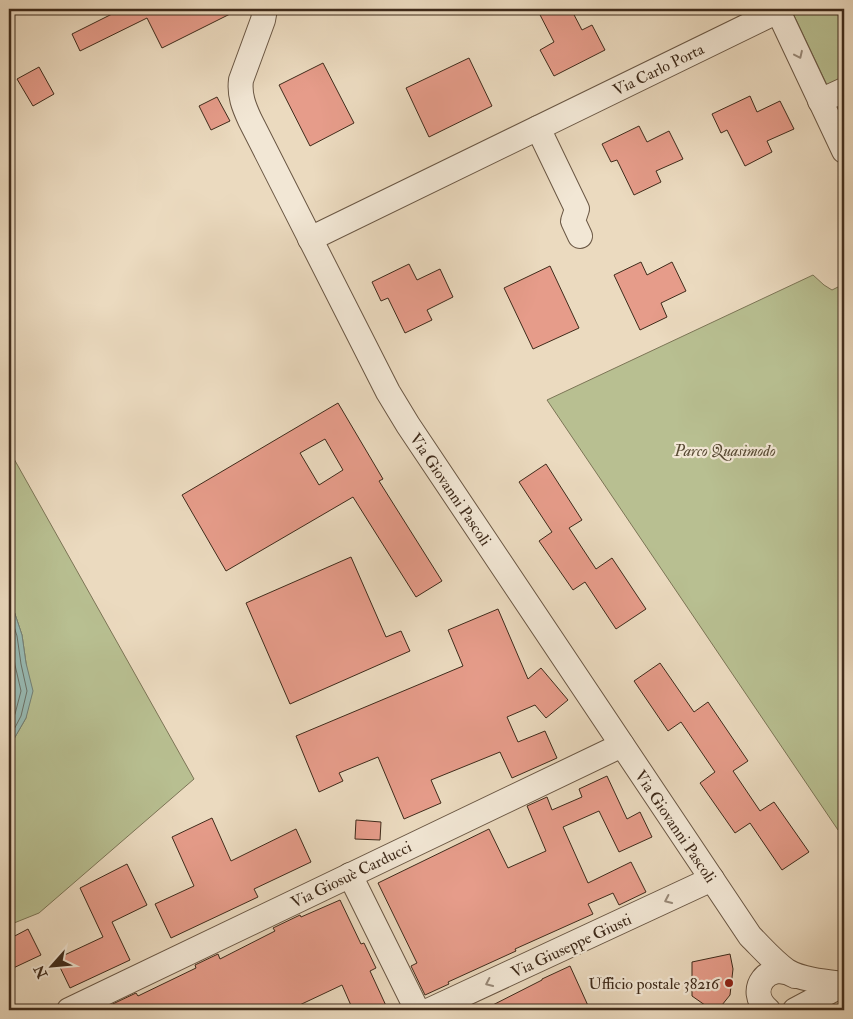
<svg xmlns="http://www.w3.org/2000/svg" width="853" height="1019" viewBox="0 0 853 1019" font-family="'IM FELL Double Pica',serif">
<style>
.green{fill:#b8bf91;stroke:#7c7556}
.water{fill:#98bab3;stroke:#748176}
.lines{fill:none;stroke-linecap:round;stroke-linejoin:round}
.shore{stroke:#6c7267;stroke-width:1}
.building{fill:#e69c8a;stroke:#3f2b1b;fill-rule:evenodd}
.minor-casing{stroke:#6a5744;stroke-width:26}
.minor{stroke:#f2e7d5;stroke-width:24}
.oneway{stroke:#988978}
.poi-dot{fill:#8f2418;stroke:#f2e7d5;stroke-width:2}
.labels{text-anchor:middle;stroke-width:4.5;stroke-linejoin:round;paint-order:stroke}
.street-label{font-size:16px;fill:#3f2b1b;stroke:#f2e7d5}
.park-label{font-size:16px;font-style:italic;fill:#574933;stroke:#f2e7d5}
.poi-label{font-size:16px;fill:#3f2b1b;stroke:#f2e7d5;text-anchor:end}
</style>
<rect width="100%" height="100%" fill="#ebdabf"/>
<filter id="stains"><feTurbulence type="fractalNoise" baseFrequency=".004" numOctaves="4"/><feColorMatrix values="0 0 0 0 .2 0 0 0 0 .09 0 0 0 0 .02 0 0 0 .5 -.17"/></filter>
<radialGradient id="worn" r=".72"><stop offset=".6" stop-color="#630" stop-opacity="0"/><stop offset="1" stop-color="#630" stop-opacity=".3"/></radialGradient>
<g class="green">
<polygon points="791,9 844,9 844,77 827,85"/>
<polygon points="813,275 824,285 832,290 844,284 844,827 838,830 547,400"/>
<polygon points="9,450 194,779 39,913 9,925 9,746 11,744 26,718 26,663 22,635 9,596"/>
</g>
<polygon class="water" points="9,596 22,635 26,663 33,691 26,718 11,744 9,746"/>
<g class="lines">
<g class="shore">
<polyline points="9,611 17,636 21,664 27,691 21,716 9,739"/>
<polyline points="9,630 11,638 15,665 21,691 15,714 9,726"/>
</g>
</g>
<g class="building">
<polygon points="122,9 165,9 161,11 162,14 173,9 240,9 162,48 147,18 80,51 72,34"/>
<polygon points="537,9 571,9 582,30 592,25 605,50 554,76 540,50 554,42"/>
<polygon points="469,58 492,106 429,137 406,88"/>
<polygon points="323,63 354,123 310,146 279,85"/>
<polygon points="39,67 54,94 33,106 17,79"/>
<polygon points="750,96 757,112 780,101 794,129 767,141 772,152 745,166 727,130 721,133 712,114"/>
<polygon points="217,97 230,121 211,130 199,106"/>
<polygon points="639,126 647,142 669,131 683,159 656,171 661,182 634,195 617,160 611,162 602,144"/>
<polygon points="641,262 647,275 672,262 686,291 661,303 667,317 640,330 614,275"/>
<polygon points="409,264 417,280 440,269 453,297 427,310 432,320 405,333 388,298 381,301 372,282"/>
<polygon points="550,266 579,328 533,349 504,288"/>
<path d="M338,403L383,479L379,481L442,581L416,597L353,497L226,571L182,495ZM325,439L343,470L319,485L300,453Z"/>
<polygon points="546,464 582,520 569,528 596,569 612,558 646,609 616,629 585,582 573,590 539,541 552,532 519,482"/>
<polygon points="351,557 386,637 401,631 410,651 290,704 246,603"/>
<polygon points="498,609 528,679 541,668 568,700 546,718 535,705 507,717 518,742 545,731 557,758 512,778 500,752 431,780 441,803 404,819 378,757 339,773 343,781 319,792 296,736 463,666 448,630"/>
<polygon points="660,663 694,712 708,702 748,761 733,771 760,811 774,802 809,852 782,870 750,823 735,833 700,783 715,772 681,722 668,731 634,681"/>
<polygon points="607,776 627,819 640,812 652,837 619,852 599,811 563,827 588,883 631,862 646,892 619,905 613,893 588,904 593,914 515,949 516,951 448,982 449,984 425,995 411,966 417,963 378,883 489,829 508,868 546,851 527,806 547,797 552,810 582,797 579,789"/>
<polygon points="212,818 231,861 296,829 311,862 254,889 258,897 171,938 155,904 194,886 172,837"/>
<polygon points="356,820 381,822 380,840 355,839"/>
<polygon points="127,864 147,905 112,922 130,960 70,988 56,959 103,937 80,888"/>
<polygon points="340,900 361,944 364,943 376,968 370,971 388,1010 353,1010 342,985 289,1010 100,1010 136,993 138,996 196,968 195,965 218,954 220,959 275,931 273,928 300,915 301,917"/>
<polygon points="28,929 41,955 9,970 9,939"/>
<polygon points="730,954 733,969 730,995 718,1010 712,1010 692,996 692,962"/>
<polygon points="570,966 590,1010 483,1010 542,980 542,979"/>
</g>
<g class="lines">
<defs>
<g id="minor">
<path d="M265,9L263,20L241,80C239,95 244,107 250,120L388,392L408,425L750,936C762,948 773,961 787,971C802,980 827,982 844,984L795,1010"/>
<polyline points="820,101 844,90"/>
<polyline points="538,128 577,209 573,221 580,236"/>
<polyline points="310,239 778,11 844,151"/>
<polyline points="350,875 417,1010"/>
<polyline points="69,1010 622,745"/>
<polyline points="430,1010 712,879"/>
<path d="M768,1010C745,991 768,959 795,976"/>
</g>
</defs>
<use href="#minor" class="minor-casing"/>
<use href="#minor" class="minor"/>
</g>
<defs><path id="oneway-chevron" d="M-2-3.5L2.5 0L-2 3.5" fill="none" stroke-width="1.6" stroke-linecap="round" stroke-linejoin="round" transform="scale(1.25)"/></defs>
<g class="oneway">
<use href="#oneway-chevron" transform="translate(799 55) rotate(65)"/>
<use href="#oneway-chevron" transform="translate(668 900) rotate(155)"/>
<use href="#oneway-chevron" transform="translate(489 983) rotate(155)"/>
</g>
<circle class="poi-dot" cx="729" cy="983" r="5"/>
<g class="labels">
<g class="street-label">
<text transform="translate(658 69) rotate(-26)" y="6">Via Carlo Porta</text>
<text transform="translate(451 489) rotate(56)" y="6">Via Giovanni Pascoli</text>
<text transform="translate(676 826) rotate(56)" y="6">Via Giovanni Pascoli</text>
<text transform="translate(351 874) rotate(-26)" y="6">Via Giosuè Carducci</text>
<text transform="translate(571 945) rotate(-25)" y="6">Via Giuseppe Giusti</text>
</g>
<g class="park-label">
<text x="725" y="456">Parco Quasimodo</text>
</g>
<g class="poi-label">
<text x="719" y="989">Ufficio postale 38216</text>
</g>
</g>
<rect width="853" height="1019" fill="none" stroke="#ebdabf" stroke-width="30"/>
<rect x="10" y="10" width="833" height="999" fill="none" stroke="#3f2b1b" stroke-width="2.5"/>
<rect x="15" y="15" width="823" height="989" fill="none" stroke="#3f2b1b"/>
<g transform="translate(52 966) rotate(243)" stroke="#f2e7d5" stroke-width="4" paint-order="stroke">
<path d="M0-4L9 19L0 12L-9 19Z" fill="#3f2b1b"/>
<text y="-8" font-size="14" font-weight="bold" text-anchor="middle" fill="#3f2b1b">N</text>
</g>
<rect width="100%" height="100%" filter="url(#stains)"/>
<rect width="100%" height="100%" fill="url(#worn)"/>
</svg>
